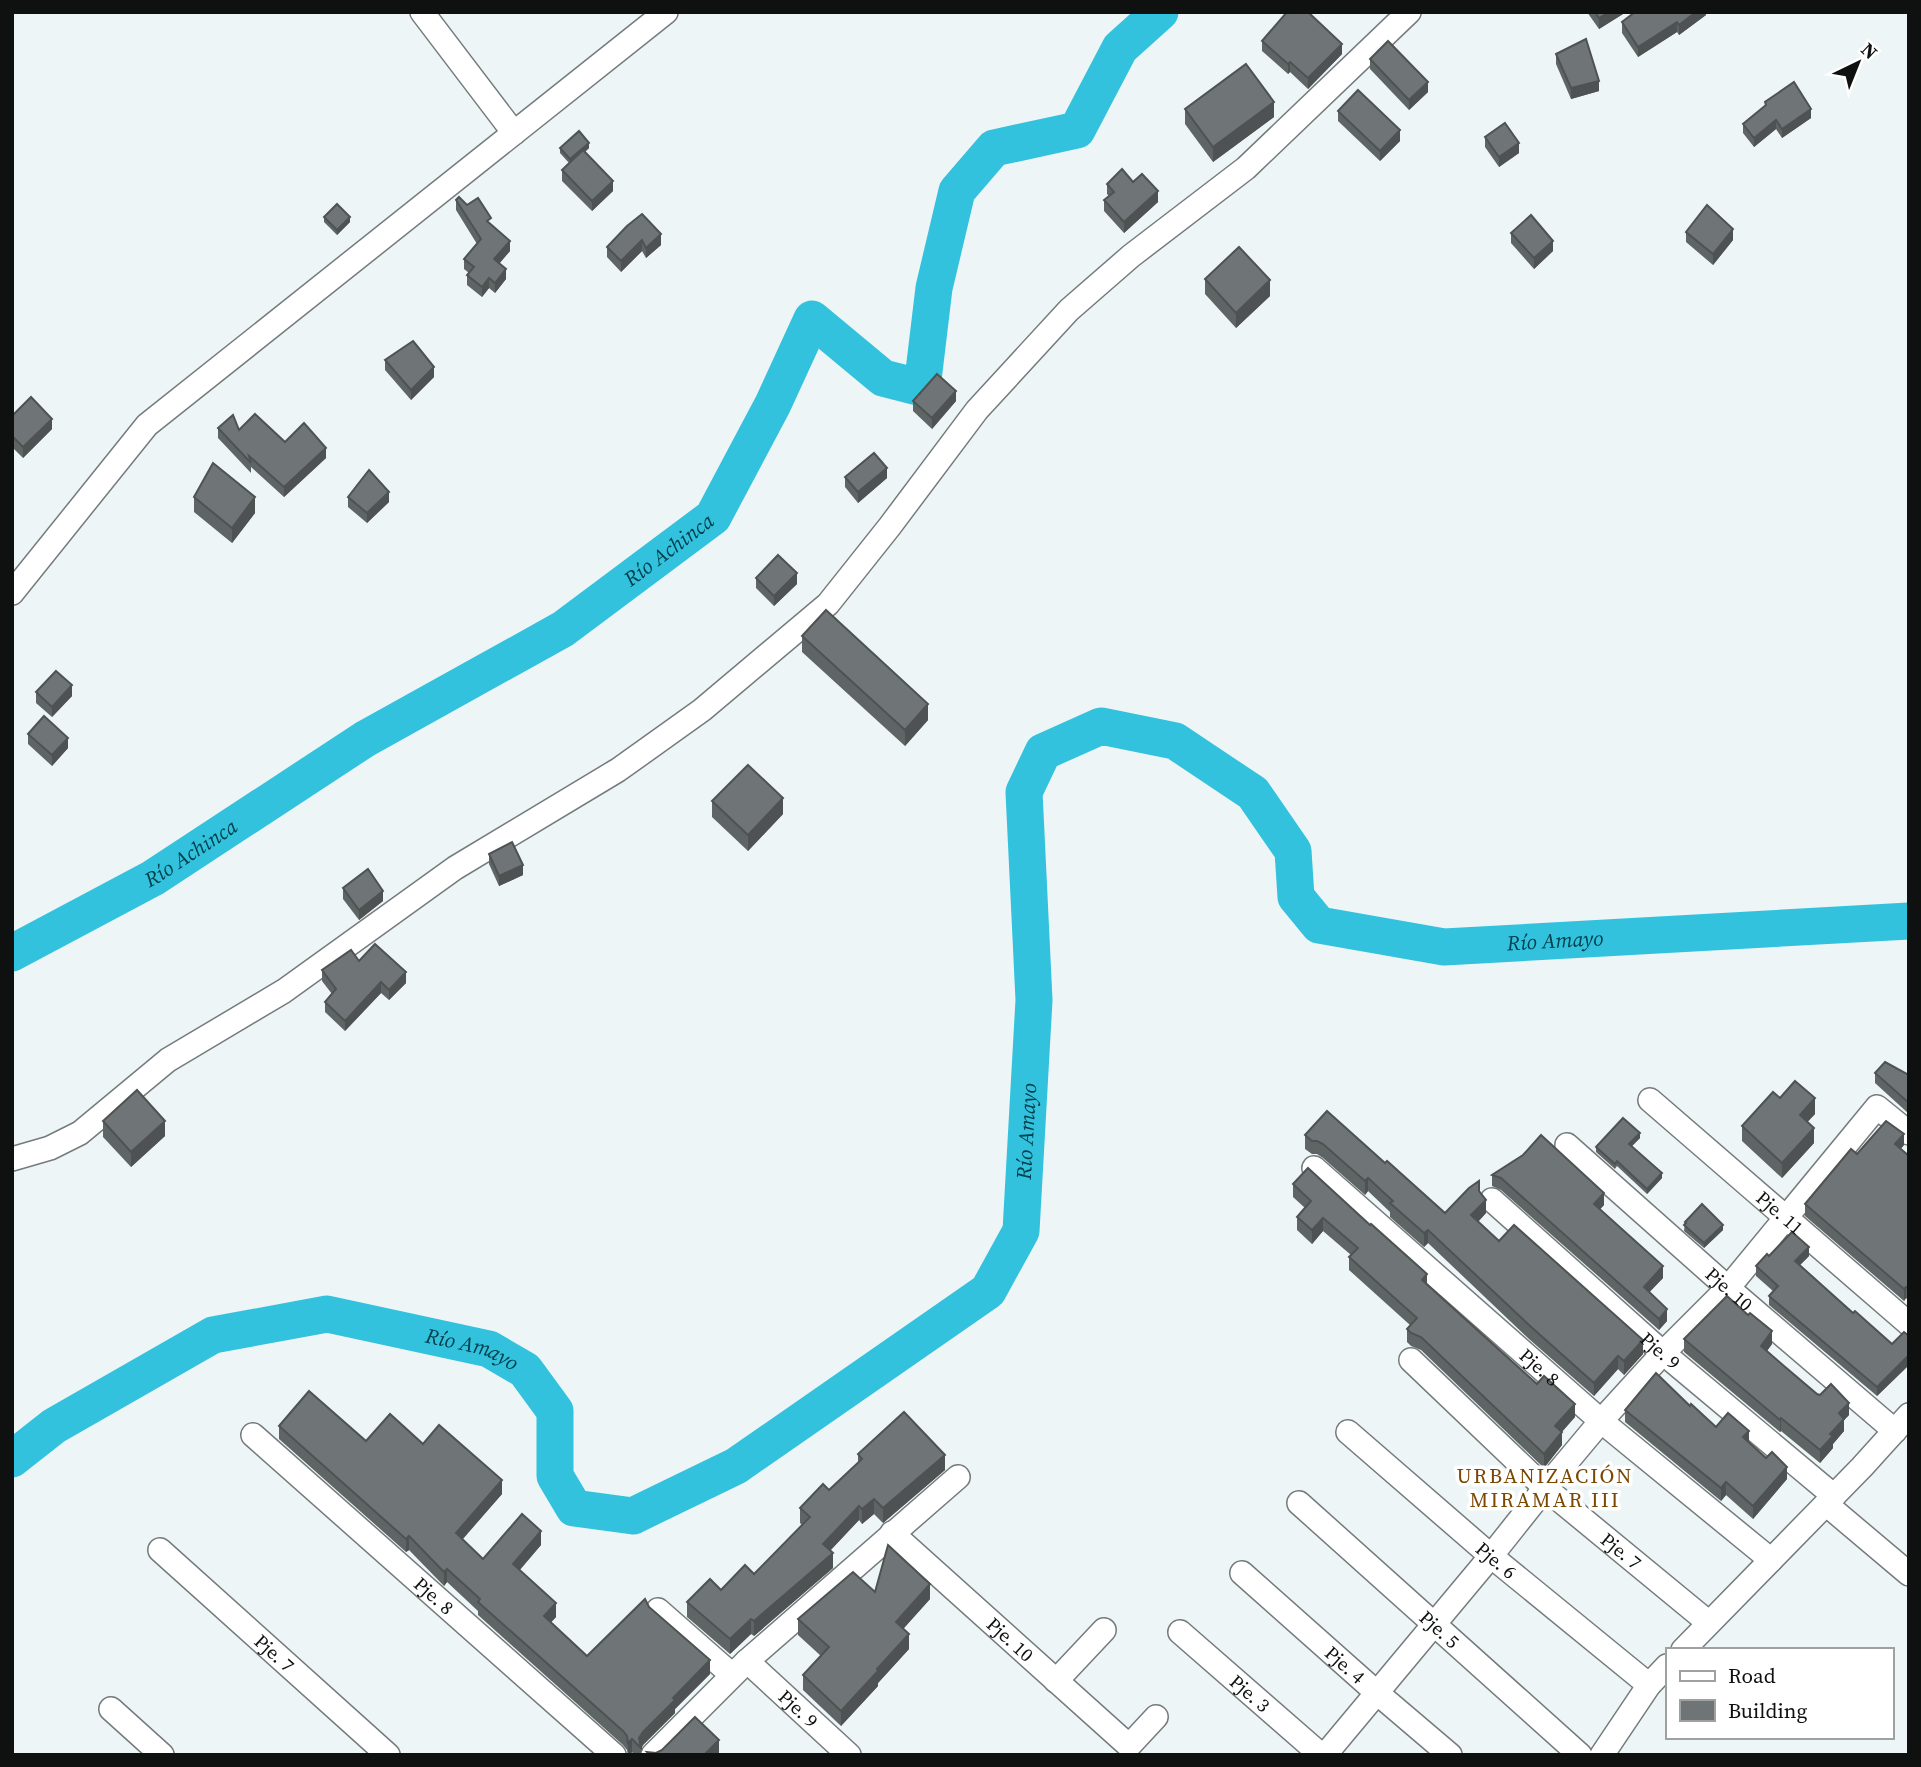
<svg xmlns="http://www.w3.org/2000/svg" width="1921" height="1767" viewBox="0 0 1921 1767" font-family="'Source Serif 4',serif">
<style>
.lines{fill:none;stroke-linecap:round;stroke-linejoin:round}
.river{stroke:#32c2de;stroke-width:37}
.minor-casing{stroke:#757b7d;stroke-width:26}
.minor{stroke:#fff;stroke-width:23}
.wall{fill:#5f6565}
.shaded-wall{fill:#4e5253}
.building{fill:#6f7576;stroke:#4e5253;stroke-width:2}
.labels{text-anchor:middle;stroke-width:7;stroke-linejoin:round;paint-order:stroke}
.street-label{font-size:19px;fill:#0f1111;stroke:#fff}
.water-label{font-size:21px;font-style:italic;fill:#01414d;stroke:#fff}
.neighbourhood-label{font-size:21px;letter-spacing:2px;fill:#7b4803;stroke:#fff}
</style>
<rect width="100%" height="100%" fill="#eef5f6"/>
<g class="lines">
<g class="river">
<path id="s1" d="M12,953L153,878L365,739L563,629L713,517L773,404L812,319L883,378L922,388L934,288L957,191L994,148L1077,130L1120,48L1160,12"/>
<path id="s2" d="M12,1459L54,1426L213,1335L327,1314L489,1349L525,1370L555,1411V1476L574,1508L633,1516L736,1466L988,1291L1021,1231L1034,1000L1024,792L1043,752L1101,726L1175,741L1253,793L1293,851L1296,897L1319,925L1444,947L1909,921"/>
</g>
<defs>
<g id="minor">
<polyline points="422,12 514,133"/>
<polyline points="12,593 147,425 666,12"/>
<path id="s3" d="M1650,1100L1909,1324"/>
<path id="s4" d="M1567,1145L1728,1288L1895,1431"/>
<polyline points="12,1159 50,1148 80,1133 168,1060 284,991 455,868 618,770 702,710 828,604 890,526 977,410 1069,310 1131,256 1246,168 1409,12"/>
<path id="s5" d="M1314,1168L1601,1421L1771,1560"/>
<path id="s6" d="M1492,1200L1663,1353L1834,1496"/>
<path id="s7" d="M1411,1360L1545,1488L1709,1623"/>
<path id="s8" d="M1348,1432L1491,1556L1649,1685"/>
<path id="s9" d="M253,1435L614,1755"/>
<path id="s10" d="M1299,1503L1580,1755"/>
<polyline points="1826,1504 1909,1574"/>
<path id="s11" d="M892,1533L1129,1746L1156,1717"/>
<path id="s12" d="M160,1550L388,1755"/>
<path id="s13" d="M1242,1573L1376,1692L1450,1755"/>
<polyline points="658,1610 732,1675"/>
<path id="s14" d="M1180,1632L1321,1755"/>
<polyline points="1683,1650 1862,1467 1909,1415"/>
<path id="s15" d="M747,1661L849,1755"/>
<polyline points="1056,1681 1104,1630"/>
<polyline points="111,1709 162,1755"/>
<polyline points="653,1755 747,1661 958,1477"/>
<polyline points="1325,1755 1491,1556 1545,1488 1601,1421 1663,1353 1728,1288 1877,1107 1909,1133"/>
<polyline points="1602,1755 1649,1685 1667,1666"/>
</g>
</defs>
<use href="#minor" class="minor-casing"/>
<use href="#minor" class="minor"/>
</g>
<g class="wall">
<polygon points="1587,12 1623,12 1623,14 1599,29"/>
<polygon points="1706,12 1706,15 1679,35 1677,32 1638,57 1622,33 1622,22"/>
<polygon points="1262,41 1342,54 1308,89 1290,72 1288,74 1262,51"/>
<polygon points="1556,54 1599,91 1571,99 1556,64"/>
<polygon points="1370,59 1428,92 1409,110 1370,69"/>
<polygon points="1765,102 1811,118 1782,138 1776,129 1754,147 1743,133 1743,124 1765,106"/>
<polygon points="1185,109 1274,117 1213,162 1185,124"/>
<polygon points="1338,111 1400,141 1380,161 1338,121"/>
<polygon points="1485,137 1519,153 1499,167 1485,147"/>
<polygon points="560,148 589,148 585,152 613,191 592,211 562,181 562,170 569,163 560,153"/>
<polygon points="1133,182 1158,202 1124,233 1104,211 1104,200 1109,196 1107,194 1107,184"/>
<polygon points="456,200 491,225 510,251 499,263 506,279 495,293 489,288 482,297 467,285 467,275 469,273 464,269 464,259 477,244 456,210"/>
<polygon points="324,217 350,222 337,235 324,222"/>
<polygon points="627,226 661,245 646,258 642,251 621,272 607,257 607,247"/>
<polygon points="1686,232 1733,240 1713,265 1686,242"/>
<polygon points="1511,233 1553,251 1534,269 1511,243"/>
<polygon points="1205,279 1270,296 1236,328 1205,294"/>
<polygon points="385,360 434,377 411,400 385,370"/>
<polygon points="913,401 956,401 932,429 913,411"/>
<polygon points="12,416 52,429 23,458 12,447"/>
<polygon points="218,428 239,430 285,442 326,458 284,497 251,467 251,473 218,438"/>
<polygon points="845,477 887,478 858,503 845,487"/>
<polygon points="194,497 255,513 232,543 194,512"/>
<polygon points="348,497 389,502 367,523 348,507"/>
<polygon points="756,578 797,584 774,606 756,588"/>
<polygon points="802,636 928,720 905,746 802,652"/>
<polygon points="36,692 72,696 52,717 36,703"/>
<polygon points="28,734 68,748 52,766 28,744"/>
<polygon points="712,801 783,814 748,851 712,817"/>
<polygon points="489,854 523,875 499,886 489,864"/>
<polygon points="343,888 383,901 359,920 343,899"/>
<polygon points="322,970 406,983 389,1000 381,993 345,1031 325,1012 325,1002 332,994 322,981"/>
<polygon points="1875,1073 1909,1075 1909,1114 1875,1083"/>
<polygon points="1780,1098 1815,1114 1807,1122 1814,1143 1782,1178 1742,1141 1742,1126"/>
<polygon points="103,1121 165,1136 131,1167 103,1137"/>
<polygon points="1305,1135 1385,1163 1445,1213 1479,1192 1486,1213 1478,1222 1499,1241 1643,1354 1624,1375 1618,1369 1594,1396 1529,1339 1428,1243 1424,1247 1390,1217 1390,1212 1368,1191 1365,1195 1323,1158 1317,1154 1312,1154 1305,1149"/>
<polygon points="1640,1138 1632,1146 1662,1178 1647,1194 1617,1166 1615,1169 1596,1152 1596,1147"/>
<polygon points="1904,1145 1900,1149 1909,1156 1909,1301 1906,1298 1904,1301 1805,1216 1805,1204 1857,1154"/>
<polygon points="1492,1175 1604,1205 1600,1209 1663,1278 1649,1292 1667,1321 1659,1330 1501,1190 1492,1186"/>
<polygon points="1293,1184 1427,1285 1537,1384 1575,1417 1562,1432 1562,1445 1544,1468 1421,1350 1411,1346 1407,1342 1407,1329 1410,1325 1349,1270 1349,1257 1351,1255 1323,1231 1312,1244 1297,1230 1297,1217 1305,1208 1293,1197"/>
<polygon points="1685,1222 1723,1230 1704,1248 1684,1231"/>
<polygon points="1769,1256 1809,1256 1800,1265 1853,1313 1892,1344 1909,1336 1909,1365 1877,1396 1769,1305 1769,1296 1773,1291 1756,1276 1756,1266"/>
<polygon points="1684,1339 1772,1344 1767,1351 1817,1394 1849,1415 1844,1420 1844,1431 1833,1444 1833,1448 1820,1463 1781,1431 1780,1432 1684,1352"/>
<polygon points="1625,1410 1716,1427 1749,1443 1787,1479 1753,1519 1726,1495 1721,1501 1625,1422"/>
<polygon points="279,1426 366,1441 423,1444 502,1494 462,1539 483,1559 541,1545 520,1570 556,1617 551,1622 587,1656 649,1607 710,1674 675,1709 675,1713 643,1745 641,1749 641,1755 634,1755 632,1752 630,1755 628,1755 627,1750 623,1745 478,1615 478,1611 447,1582 444,1586 409,1550 406,1552 279,1439"/>
<polygon points="858,1454 945,1470 883,1523 874,1514 862,1524 859,1520 830,1551 833,1568 754,1636 751,1634 730,1654 687,1617 687,1602 721,1590 754,1574 802,1525 800,1523 800,1508 829,1490 858,1463"/>
<polygon points="875,1592 930,1599 903,1629 909,1649 878,1683 878,1686 841,1726 803,1690 803,1675 821,1656 798,1635 798,1619"/>
</g>
<g class="shaded-wall">
<polygon points="1609,12 1623,12 1623,14 1599,29 1599,18"/>
<polygon points="1696,12 1706,12 1706,15 1679,35 1679,25"/>
<polygon points="1677,22 1677,32 1638,57 1638,47"/>
<polygon points="1342,44 1342,54 1308,89 1308,78"/>
<polygon points="1290,62 1290,72 1288,74 1288,64"/>
<polygon points="1599,81 1599,91 1571,99 1571,88"/>
<polygon points="1428,82 1428,92 1409,110 1409,100"/>
<polygon points="1274,102 1274,117 1213,162 1213,147"/>
<polygon points="1811,109 1811,118 1782,138 1782,129"/>
<polygon points="1776,120 1776,129 1754,147 1754,138"/>
<polygon points="1400,130 1400,141 1380,161 1380,151"/>
<polygon points="589,143 589,148 570,165 570,159"/>
<polygon points="1519,143 1519,153 1499,167 1499,157"/>
<polygon points="613,181 613,191 592,211 592,201"/>
<polygon points="1158,191 1158,202 1124,233 1124,222"/>
<polygon points="350,217 350,222 337,235 337,230"/>
<polygon points="1733,229 1733,240 1713,265 1713,254"/>
<polygon points="661,234 661,245 646,258 646,248"/>
<polygon points="642,240 642,251 621,272 621,261"/>
<polygon points="510,241 510,251 494,270 494,259"/>
<polygon points="1553,241 1553,251 1534,269 1534,258"/>
<polygon points="506,269 506,279 495,293 495,283"/>
<polygon points="489,278 489,288 482,297 482,287"/>
<polygon points="1270,280 1270,296 1236,328 1236,313"/>
<polygon points="434,367 434,377 411,400 411,390"/>
<polygon points="956,391 956,401 932,429 932,418"/>
<polygon points="52,419 52,429 23,458 23,447"/>
<polygon points="326,448 326,458 284,497 284,487"/>
<polygon points="887,468 887,478 858,503 858,492"/>
<polygon points="389,492 389,502 367,523 367,513"/>
<polygon points="255,497 255,513 232,543 232,528"/>
<polygon points="797,573 797,584 774,606 774,596"/>
<polygon points="72,685 72,696 52,717 52,707"/>
<polygon points="928,704 928,720 905,746 905,730"/>
<polygon points="14,736 14,747 12,748 12,737"/>
<polygon points="68,738 68,748 52,766 52,755"/>
<polygon points="783,798 783,814 748,851 748,835"/>
<polygon points="523,865 523,875 499,886 499,876"/>
<polygon points="383,891 383,901 359,920 359,910"/>
<polygon points="406,972 406,983 389,1000 389,990"/>
<polygon points="381,982 381,993 345,1031 345,1021"/>
<polygon points="1815,1098 1815,1114 1800,1130 1800,1115"/>
<polygon points="165,1121 165,1136 131,1167 131,1152"/>
<polygon points="1814,1128 1814,1143 1782,1178 1782,1163"/>
<polygon points="1640,1133 1640,1138 1629,1149 1629,1144"/>
<polygon points="1904,1134 1904,1145 1895,1156 1895,1144"/>
<polygon points="1662,1173 1662,1178 1647,1194 1647,1189"/>
<polygon points="1368,1178 1368,1191 1365,1195 1365,1181"/>
<polygon points="1604,1193 1604,1205 1594,1216 1594,1204"/>
<polygon points="1486,1200 1486,1213 1471,1229 1471,1215"/>
<polygon points="1323,1218 1323,1231 1312,1244 1312,1230"/>
<polygon points="1723,1225 1723,1230 1704,1248 1704,1243"/>
<polygon points="1428,1230 1428,1243 1424,1247 1424,1233"/>
<polygon points="1809,1247 1809,1256 1795,1270 1795,1261"/>
<polygon points="1663,1266 1663,1278 1644,1298 1644,1287"/>
<polygon points="1427,1274 1427,1287 1422,1280"/>
<polygon points="1906,1287 1906,1298 1904,1301 1904,1289"/>
<polygon points="1667,1309 1667,1321 1659,1330 1659,1319"/>
<polygon points="1772,1331 1772,1344 1761,1359 1761,1346"/>
<polygon points="1643,1340 1643,1354 1624,1375 1624,1361"/>
<polygon points="1909,1355 1909,1365 1877,1396 1877,1387"/>
<polygon points="1618,1356 1618,1369 1594,1396 1594,1383"/>
<polygon points="1849,1403 1849,1415 1844,1420 1844,1431 1833,1444 1833,1448 1820,1463 1820,1450 1830,1434 1839,1413"/>
<polygon points="1575,1404 1575,1417 1555,1439 1555,1426"/>
<polygon points="1781,1418 1781,1431 1780,1432 1780,1420"/>
<polygon points="1749,1431 1749,1443 1743,1437"/>
<polygon points="1562,1432 1562,1445 1544,1468 1544,1454"/>
<polygon points="945,1455 945,1470 883,1523 883,1508"/>
<polygon points="1787,1467 1787,1479 1753,1519 1753,1506"/>
<polygon points="502,1480 502,1494 456,1547 456,1533"/>
<polygon points="1726,1482 1726,1495 1721,1501 1721,1488"/>
<polygon points="874,1499 874,1514 862,1524 862,1509"/>
<polygon points="859,1506 859,1520 823,1558 823,1544"/>
<polygon points="541,1531 541,1545 513,1577 513,1564"/>
<polygon points="409,1536 409,1550 406,1552 406,1539"/>
<polygon points="833,1553 833,1568 754,1636 754,1621"/>
<polygon points="447,1569 447,1582 444,1586 444,1572"/>
<polygon points="930,1584 930,1599 896,1637 896,1622"/>
<polygon points="556,1603 556,1617 544,1630 544,1616"/>
<polygon points="751,1619 751,1634 730,1654 730,1639"/>
<polygon points="909,1634 909,1649 878,1683 878,1686 841,1726 841,1711"/>
<polygon points="710,1660 710,1674 675,1709 675,1713 643,1745 641,1749 639,1738 643,1732 673,1698"/>
<polygon points="632,1739 632,1752 630,1755 628,1755 628,1743"/>
<polygon points="719,1740 719,1755 704,1755"/>
</g>
<g class="building">
<polygon points="1287,12 1308,12 1342,44 1308,78 1290,62 1288,64 1262,41"/>
<polygon points="1595,12 1609,12 1599,18"/>
<polygon points="1635,12 1696,12 1679,25 1677,22 1638,47 1622,22"/>
<polygon points="1586,39 1599,81 1571,88 1556,54"/>
<polygon points="1388,41 1428,82 1409,100 1370,59"/>
<polygon points="1246,64 1274,102 1213,147 1185,109"/>
<polygon points="1794,82 1811,109 1782,129 1776,120 1754,138 1743,124 1766,105 1765,102"/>
<polygon points="1358,90 1400,130 1380,151 1338,111"/>
<polygon points="1505,123 1519,143 1499,157 1485,137"/>
<polygon points="579,131 589,143 570,159 560,148"/>
<polygon points="583,150 613,181 592,201 562,170"/>
<polygon points="1122,169 1133,182 1142,174 1158,191 1124,222 1104,200 1114,192 1107,184"/>
<polygon points="459,197 467,205 478,198 491,218 487,221 510,241 494,259 506,269 495,283 489,278 482,287 467,275 474,267 464,259 481,239 456,200"/>
<polygon points="337,204 350,217 337,230 324,217"/>
<polygon points="1707,205 1733,229 1713,254 1686,232"/>
<polygon points="642,214 661,234 646,248 642,240 621,261 607,247 627,226"/>
<polygon points="1531,215 1553,241 1534,258 1511,233"/>
<polygon points="1239,247 1270,280 1236,313 1205,279"/>
<polygon points="413,341 434,367 411,390 385,360"/>
<polygon points="937,374 956,391 932,418 913,401"/>
<polygon points="31,397 52,419 23,447 12,436 12,416"/>
<polygon points="255,414 285,442 304,423 326,448 284,487 249,456 251,463 218,428 233,415 239,430"/>
<polygon points="874,453 887,468 858,492 845,477"/>
<polygon points="213,463 255,497 232,528 194,497"/>
<polygon points="369,470 389,492 367,513 348,497"/>
<polygon points="778,555 797,573 774,596 756,578"/>
<polygon points="826,610 928,704 905,730 802,636"/>
<polygon points="56,671 72,685 52,707 36,692"/>
<polygon points="44,716 68,738 52,755 28,734"/>
<polygon points="748,765 783,798 748,835 712,801"/>
<polygon points="512,842 523,865 499,876 489,854"/>
<polygon points="368,869 383,891 359,910 343,888"/>
<polygon points="375,944 406,972 389,990 381,982 345,1021 325,1002 336,989 322,970 351,950 359,961"/>
<polygon points="1885,1062 1909,1075 1909,1103 1875,1073"/>
<polygon points="1795,1081 1815,1098 1800,1115 1814,1128 1782,1163 1742,1126 1773,1092 1780,1098"/>
<polygon points="137,1090 165,1121 131,1152 103,1121"/>
<polygon points="1327,1111 1385,1163 1387,1161 1445,1213 1469,1188 1479,1181 1479,1191 1486,1200 1471,1215 1499,1241 1514,1225 1643,1340 1624,1361 1618,1356 1594,1383 1529,1325 1428,1230 1424,1233 1390,1203 1393,1201 1368,1178 1365,1181 1323,1144 1317,1141 1312,1141 1305,1135"/>
<polygon points="1623,1118 1640,1133 1629,1144 1662,1173 1647,1189 1617,1161 1615,1164 1596,1147"/>
<polygon points="1886,1121 1904,1134 1895,1144 1909,1156 1909,1290 1906,1287 1904,1289 1805,1204 1851,1149 1857,1154"/>
<polygon points="1541,1135 1604,1193 1594,1204 1663,1266 1644,1287 1667,1309 1659,1319 1501,1178 1492,1175 1523,1155"/>
<polygon points="1308,1168 1370,1225 1371,1224 1427,1274 1422,1280 1537,1384 1544,1376 1575,1404 1555,1426 1562,1432 1544,1454 1421,1337 1411,1333 1407,1329 1417,1318 1349,1257 1358,1248 1323,1218 1312,1230 1297,1217 1311,1201 1293,1184"/>
<polygon points="1702,1204 1723,1225 1704,1243 1684,1225 1686,1223 1685,1222"/>
<polygon points="1792,1232 1809,1247 1795,1261 1853,1313 1855,1311 1892,1344 1904,1332 1909,1336 1909,1355 1877,1387 1769,1296 1778,1286 1756,1266 1767,1254 1769,1256"/>
<polygon points="1727,1296 1748,1315 1750,1313 1772,1331 1761,1346 1784,1366 1817,1394 1820,1395 1831,1384 1849,1403 1839,1413 1844,1419 1830,1434 1833,1436 1820,1450 1781,1418 1780,1420 1684,1339"/>
<polygon points="1656,1373 1690,1406 1691,1404 1716,1427 1728,1413 1749,1431 1743,1437 1766,1458 1772,1452 1787,1467 1753,1506 1726,1482 1721,1488 1625,1410"/>
<polygon points="309,1391 366,1441 390,1414 423,1444 439,1425 502,1480 456,1533 483,1559 522,1514 541,1531 513,1564 556,1603 544,1616 587,1656 645,1599 649,1607 710,1660 673,1698 675,1700 643,1732 639,1738 641,1748 632,1739 628,1743 627,1736 623,1731 478,1602 480,1599 447,1569 444,1572 409,1536 406,1539 279,1426"/>
<polygon points="904,1412 945,1455 883,1508 874,1499 862,1509 859,1506 823,1544 833,1553 754,1621 751,1619 730,1639 687,1602 710,1579 721,1590 745,1565 754,1574 810,1517 800,1508 823,1484 829,1490 862,1459 858,1454"/>
<polygon points="888,1545 930,1584 896,1622 909,1634 877,1669 878,1671 841,1711 803,1675 829,1647 798,1619 853,1572 875,1592"/>
<polygon points="695,1717 719,1740 704,1755 650,1755 647,1752 656,1753 662,1750"/>
</g>
<g class="labels">
<g class="street-label">
<text dy="7" stroke="none"><textPath href="#s3" startOffset="172">Pje. 11</textPath></text>
<text dy="7" stroke="none"><textPath href="#s4" startOffset="217">Pje. 10</textPath></text>
<text dy="7" stroke="none"><textPath href="#s6" startOffset="226">Pje. 9</textPath></text>
<text dy="7" stroke="none"><textPath href="#s5" startOffset="301">Pje. 8</textPath></text>
<text dy="7" stroke="none"><textPath href="#s7" startOffset="284">Pje. 7</textPath></text>
<text dy="7" stroke="none"><textPath href="#s8" startOffset="196">Pje. 6</textPath></text>
<text dy="7" stroke="none"><textPath href="#s9" startOffset="242">Pje. 8</textPath></text>
<text dy="7" stroke="none"><textPath href="#s10" startOffset="189">Pje. 5</textPath></text>
<text dy="7" stroke="none"><textPath href="#s11" startOffset="159">Pje. 10</textPath></text>
<text dy="7" stroke="none"><textPath href="#s12" startOffset="154">Pje. 7</textPath></text>
<text dy="7" stroke="none"><textPath href="#s13" startOffset="138">Pje. 4</textPath></text>
<text dy="7" stroke="none"><textPath href="#s14" startOffset="93">Pje. 3</textPath></text>
<text dy="7" stroke="none"><textPath href="#s15" startOffset="70">Pje. 9</textPath></text>
</g>
<g class="water-label">
<text dy="7" stroke="none"><textPath href="#s1" startOffset="772">Río Achinca</textPath></text>
<text dy="7" stroke="none"><textPath href="#s1" startOffset="205">Río Achinca</textPath></text>
<text dy="7" stroke="none"><textPath href="#s2" startOffset="2370">Río Amayo</textPath></text>
<text dy="7" stroke="none"><textPath href="#s2" startOffset="1362">Río Amayo</textPath></text>
<text dy="7" stroke="none"><textPath href="#s2" startOffset="502">Río Amayo</textPath></text>
</g>
<g class="neighbourhood-label">
<text x="1545" y="1483">URBANIZACIÓN<tspan x="1545" dy="24">MIRAMAR III</tspan></text>
</g>
</g>
<rect width="1921" height="1767" fill="none" stroke="#0f1111" stroke-width="28"/>
<rect x="1666" y="1648" width="228" height="91" fill="#ffffff" stroke="#9fa0a0" stroke-width="2"/>
<rect x="1680" y="1671" width="35" height="10" fill="#ffffff" stroke="#9fa0a0" stroke-width="2"/>
<text x="1728" y="1683" font-size="21" fill="#0f1111">Road</text>
<rect x="1680" y="1700" width="35" height="21" fill="#6f7576" stroke="#9fa0a0" stroke-width="2"/>
<text x="1728" y="1718" font-size="21" fill="#0f1111">Building</text>
<g transform="translate(1858 63) rotate(43)" stroke="#ffffff" stroke-width="5" paint-order="stroke">
<path d="M0-5L12 26L0 18L-12 26Z" fill="#0f1111"/>
<text y="-10" font-size="19" font-weight="bold" text-anchor="middle" fill="#0f1111">N</text>
</g>
</svg>
